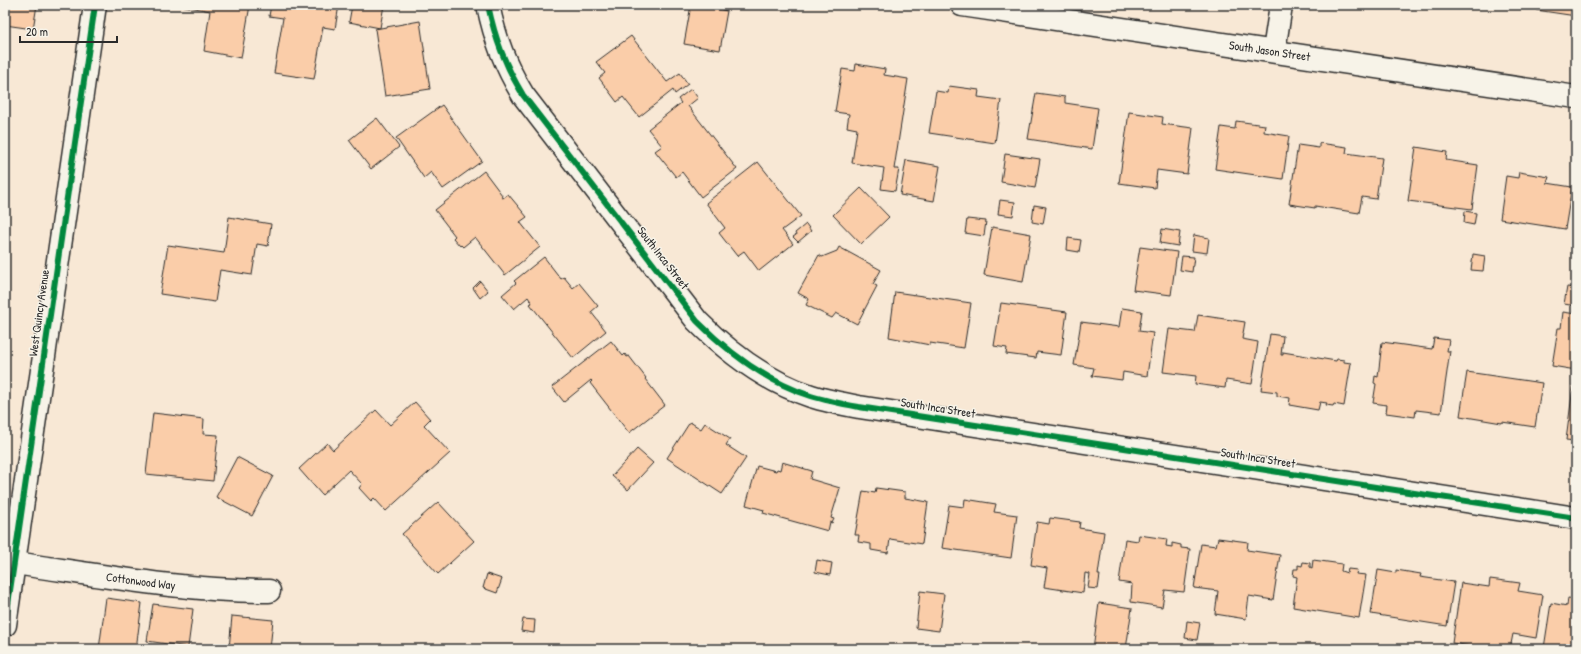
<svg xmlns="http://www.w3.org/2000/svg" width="1581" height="654" viewBox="0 0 1581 654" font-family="'Patrick Hand',sans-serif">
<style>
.building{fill:#facda9;stroke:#2b2b2b}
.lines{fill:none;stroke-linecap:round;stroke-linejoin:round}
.minor-casing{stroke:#2b2b2b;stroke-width:25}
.minor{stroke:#f7f3e8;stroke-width:22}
.cycleway-casing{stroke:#f7f3e8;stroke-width:8}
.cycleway{stroke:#00873e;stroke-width:6}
.labels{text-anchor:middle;stroke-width:3;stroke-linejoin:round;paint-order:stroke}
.street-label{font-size:12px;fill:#2b2b2b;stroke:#f7f3e8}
</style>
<rect width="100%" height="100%" fill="#f8e8d5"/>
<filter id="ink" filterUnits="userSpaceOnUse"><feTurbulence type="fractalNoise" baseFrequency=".025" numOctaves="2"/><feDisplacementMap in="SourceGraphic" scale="8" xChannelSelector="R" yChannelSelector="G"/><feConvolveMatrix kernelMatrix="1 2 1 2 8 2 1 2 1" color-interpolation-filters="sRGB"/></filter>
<g filter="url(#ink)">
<g class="building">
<polygon points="5,5 37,5 33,29 5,25"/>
<polygon points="180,5 250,5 241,58 204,51 210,11"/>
<polygon points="271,5 339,5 335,29 323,27 314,79 274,73 283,18 269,16"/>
<polygon points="352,5 384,5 380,28 349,22"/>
<polygon points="691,5 727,11 720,50 684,44"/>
<polygon points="1381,5 1402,5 1401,8"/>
<polygon points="1537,5 1576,5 1576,16 1536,10"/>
<polygon points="420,21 430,89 385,96 375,29"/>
<polygon points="631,36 667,82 680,73 688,84 675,94 673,90 639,117 623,97 617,102 599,78 605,73 596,62"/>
<polygon points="856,64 885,69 884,75 908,79 894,169 899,169 895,191 881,189 884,168 852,163 857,129 847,127 849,114 835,112 842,69 855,71"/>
<polygon points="949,86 979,90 978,97 1001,100 995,143 929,133 936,91 948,93"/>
<polygon points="691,89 698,98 688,106 737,169 701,197 682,172 676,177 655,151 662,146 648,129 681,103 678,99"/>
<polygon points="1036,93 1065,97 1065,103 1098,108 1092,149 1028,139"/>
<polygon points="442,105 482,161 443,189 431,172 424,178 396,138"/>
<polygon points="1129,112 1163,117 1162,124 1193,128 1187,174 1157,170 1155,188 1119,183"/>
<polygon points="377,118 399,147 371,169 349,140"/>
<polygon points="1236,121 1265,125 1264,132 1289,136 1283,179 1215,169 1221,127 1235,129"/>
<polygon points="1319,143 1347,147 1346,153 1382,158 1376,199 1362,197 1359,213 1315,206 1315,208 1289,204 1298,145 1319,148"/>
<polygon points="1416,147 1447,152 1446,160 1478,165 1472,209 1408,201"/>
<polygon points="1005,154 1040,159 1035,188 1001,182"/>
<polygon points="906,160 940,166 934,201 900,195"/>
<polygon points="758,162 801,216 782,230 793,244 759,271 744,251 737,256 719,233 725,228 706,203"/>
<polygon points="484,171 502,195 501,197 503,198 508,194 527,217 520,222 540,247 505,275 475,237 463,247 461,245 460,246 453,238 455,236 435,210"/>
<polygon points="1519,172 1549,177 1547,183 1572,187 1565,229 1500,219 1506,176 1518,178"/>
<polygon points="861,188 889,217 861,244 833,215"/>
<polygon points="1000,200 1015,202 1013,216 998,214"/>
<polygon points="1034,205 1046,207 1043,224 1032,222"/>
<polygon points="1465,211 1476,213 1474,225 1464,223"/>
<polygon points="229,217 271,224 268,246 257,244 252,275 220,270 215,302 160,294 168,245 224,253"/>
<polygon points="967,219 986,221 984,236 965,233"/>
<polygon points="806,224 811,231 798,242 793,237 796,235 795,233"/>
<polygon points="992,227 1031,234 1023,282 984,275"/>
<polygon points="1162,229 1180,232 1178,246 1160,243"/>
<polygon points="1194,235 1209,238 1207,253 1192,251"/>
<polygon points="1068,238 1081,240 1079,252 1067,250"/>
<polygon points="839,247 881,270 873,284 877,286 857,324 836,313 832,318 806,305 809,299 798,293 819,255 822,257 837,251"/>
<polygon points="1140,247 1177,252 1171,295 1133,290"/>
<polygon points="1473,254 1485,256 1483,271 1471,270"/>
<polygon points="1182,256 1194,257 1192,272 1180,270"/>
<polygon points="544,257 561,279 564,277 573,288 579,283 598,306 591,312 606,331 573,358 530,304 532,303 528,297 514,309 502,295 516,283 514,281"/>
<polygon points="480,281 488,291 480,298 473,288"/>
<polygon points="1567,287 1576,288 1576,306 1564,304"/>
<polygon points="895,292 971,303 964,348 930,343 930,345 889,337"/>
<polygon points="1001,303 1067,312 1061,355 1037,352 1036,358 1006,354 1007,348 994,346"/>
<polygon points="1122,308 1142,311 1139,331 1153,333 1147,376 1123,372 1122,380 1092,376 1094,368 1074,365 1081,322 1119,327"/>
<polygon points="1563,312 1576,314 1576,370 1552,366 1558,328 1561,328"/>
<polygon points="1198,315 1245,322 1242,339 1258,342 1252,384 1226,380 1225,388 1195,384 1196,376 1163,372 1169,329 1195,332"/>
<polygon points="1270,334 1283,336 1281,355 1283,355 1283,352 1336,361 1337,359 1344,360 1344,362 1351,363 1344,406 1334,404 1333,406 1326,405 1327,403 1320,402 1318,410 1289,405 1290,398 1277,396 1277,392 1261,390"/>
<polygon points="1434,338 1449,340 1447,351 1450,351 1441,413 1416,410 1415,417 1386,413 1387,405 1373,403 1376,384 1374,383 1375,376 1378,377 1382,342 1432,349"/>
<polygon points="611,341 623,356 625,354 627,357 629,356 646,378 645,379 665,405 629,433 590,383 592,381 591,380 564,402 552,387"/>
<polygon points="1467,372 1542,383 1535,427 1502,422 1502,423 1460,416"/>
<polygon points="1574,380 1576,380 1576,448 1574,447 1575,441 1566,440"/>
<polygon points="415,402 430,419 424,425 450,453 386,511 374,498 371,501 359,488 362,484 349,470 322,495 299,469 327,443 333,450 376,410 390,425"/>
<polygon points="153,413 204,419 203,434 218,435 213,481 146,474"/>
<polygon points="690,422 701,429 705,423 730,439 726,445 746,458 722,494 667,458"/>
<polygon points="637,449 653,463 628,490 612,476"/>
<polygon points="237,457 273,476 252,516 216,497"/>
<polygon points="782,462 812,471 810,479 840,488 831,518 834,519 832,523 830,522 828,531 763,513 764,510 746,505 757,466 776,471 777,469 780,470"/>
<polygon points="876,488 905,492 905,498 928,502 922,544 890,539 888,553 871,550 871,544 858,542 859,535 855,535 863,491 875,493"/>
<polygon points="965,499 996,504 994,512 1017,515 1011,558 942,548 949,505 964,507"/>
<polygon points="438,502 474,541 438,574 402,534"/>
<polygon points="1050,518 1080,522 1079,528 1104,532 1098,575 1100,575 1098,589 1088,588 1090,574 1085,573 1083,593 1044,587 1047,568 1031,565 1037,522 1049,524"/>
<polygon points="1139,535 1167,539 1166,546 1172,547 1172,543 1181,545 1181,548 1190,549 1184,592 1165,590 1162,607 1131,602 1132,584 1119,582 1125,539 1138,541"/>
<polygon points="1218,538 1248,542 1247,550 1280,555 1273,600 1249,596 1246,619 1215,614 1218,591 1194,588 1201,544 1216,546"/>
<polygon points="817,560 832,563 830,575 815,572"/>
<polygon points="1313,560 1342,564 1341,571 1347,573 1348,569 1357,570 1356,574 1366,575 1359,618 1293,607 1297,577 1293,576 1294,569 1298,569 1298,565 1302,566 1303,562 1310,563 1310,567 1312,568"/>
<polygon points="1378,570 1396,573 1396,570 1421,574 1420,577 1454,582 1447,626 1371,614"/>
<polygon points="487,574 502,579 497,593 483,588"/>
<polygon points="1490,579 1520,583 1518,591 1543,595 1536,638 1513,634 1510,649 1490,649 1452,643 1461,583 1489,587"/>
<polygon points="920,591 944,594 939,631 916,628"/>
<polygon points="106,598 142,603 136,649 99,649"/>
<polygon points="1568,598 1576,599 1576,649 1544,648 1551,603 1567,606"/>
<polygon points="1099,603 1132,608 1126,649 1093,649"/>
<polygon points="153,604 193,609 188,647 147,641"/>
<polygon points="232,616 273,620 270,649 229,649"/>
<polygon points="523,619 535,620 534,633 521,631"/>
<polygon points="1187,621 1200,623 1197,640 1185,638"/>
</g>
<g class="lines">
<defs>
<g id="minor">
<path d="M488,5C495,39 505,65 523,95L697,321C729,353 767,382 811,396C827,401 843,404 859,407L1576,518"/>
<path id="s1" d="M962,5L1576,97"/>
<polyline points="1274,51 1281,5"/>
<path id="s2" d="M14,563C98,575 183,591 269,591"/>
<polyline points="5,625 95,5"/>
</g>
</defs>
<use href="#minor" class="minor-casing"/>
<use href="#minor" class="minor"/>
<defs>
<g id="cycleway">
<path d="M488,5C495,39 505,65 523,95L697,321C729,353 767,382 811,396C827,401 843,404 859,407L1576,518"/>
<polyline points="5,625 95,5"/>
</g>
</defs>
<use href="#cycleway" class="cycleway-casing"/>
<use href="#cycleway" class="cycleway"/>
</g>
</g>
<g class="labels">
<g class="street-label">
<text dy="4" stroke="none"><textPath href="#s1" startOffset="311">South Jason Street</textPath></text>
<text transform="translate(663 258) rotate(52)" y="4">South Inca Street</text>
<text transform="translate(39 313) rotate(-82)" y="4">West Quincy Avenue</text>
<text transform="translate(938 408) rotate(9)" y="4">South Inca Street</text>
<text transform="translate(1258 458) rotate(9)" y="4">South Inca Street</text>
<text dy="4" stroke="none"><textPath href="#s2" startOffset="128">Cottonwood Way</textPath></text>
</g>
</g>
<rect width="1581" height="654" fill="none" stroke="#f7f3e8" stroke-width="20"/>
<rect x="10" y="10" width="1561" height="634" fill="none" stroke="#2b2b2b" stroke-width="1.5" filter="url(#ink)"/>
<path d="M20 36v6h97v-6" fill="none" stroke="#2b2b2b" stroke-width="2"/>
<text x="26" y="36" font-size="12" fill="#2b2b2b" stroke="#f7f3e8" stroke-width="3" paint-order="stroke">20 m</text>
</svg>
